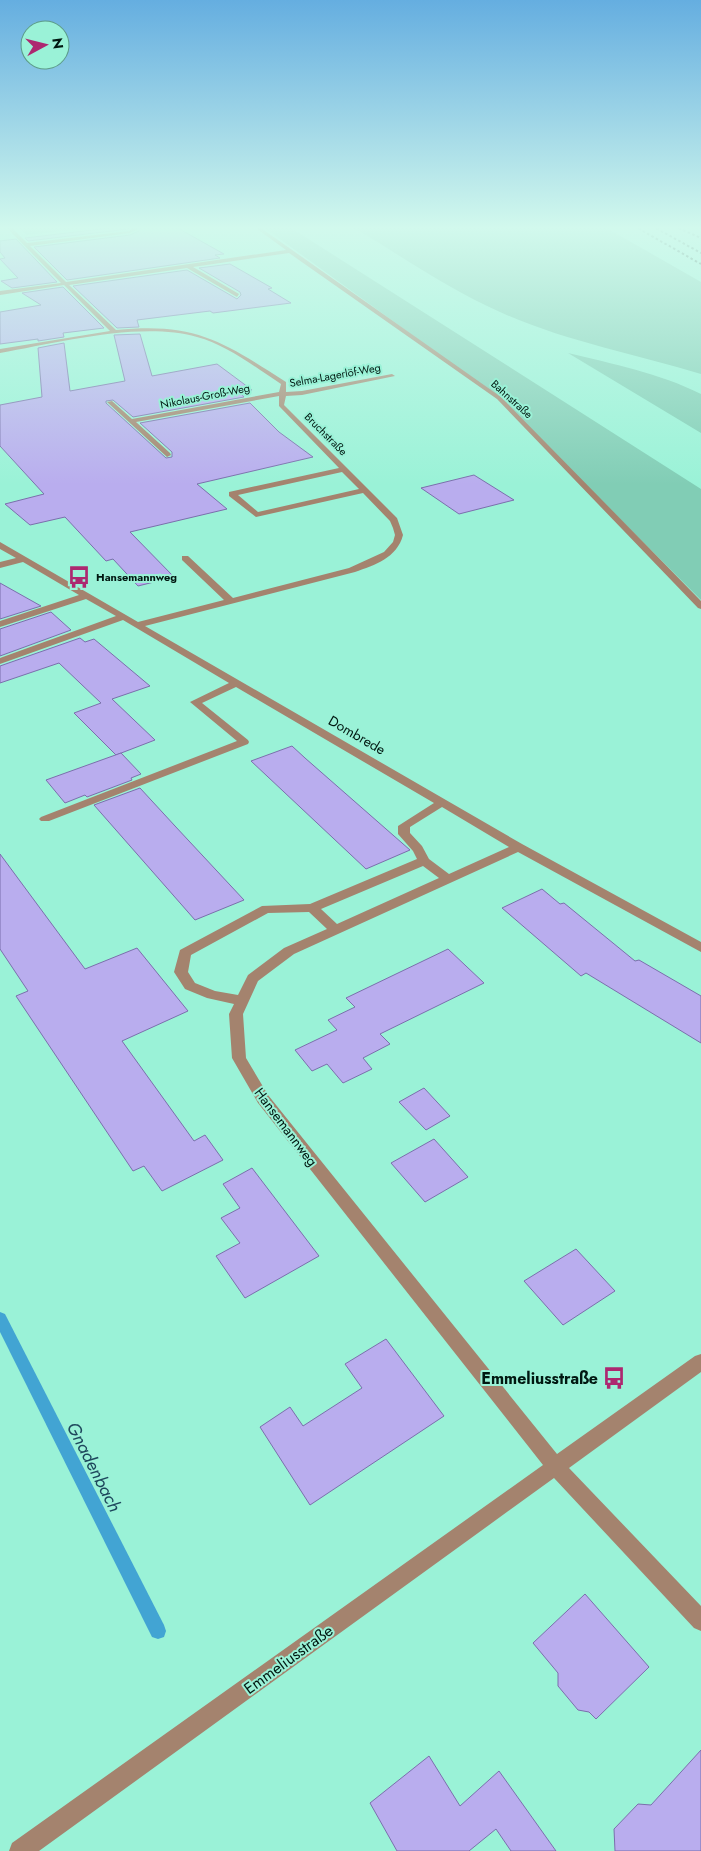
<svg xmlns="http://www.w3.org/2000/svg" width="701" height="1851" viewBox="0 0 701 1851" font-family="Jost,sans-serif">
<style>
.green{fill:#81cdb5}
.lines{fill:none;stroke-linecap:round;stroke-linejoin:round}
.stream{fill:#42a4d3;fill-rule:evenodd}
.building{fill:#b9adee;stroke:#7b6fac}
.minor{fill:#a4836e;fill-rule:evenodd}
.rail{stroke:#1f4439;stroke-width:2;stroke-dasharray:2.5 2.5;stroke-linecap:butt}
.labels{text-anchor:middle;stroke-width:4;stroke-linejoin:round;paint-order:stroke}
.far-street-label{font-size:11px;fill:#001811;stroke:#9af2d7}
.far-poi-label{font-size:11px;font-weight:bold;fill:#001811;stroke:#9af2d7;text-anchor:start}
.street-label{font-size:14px;fill:#001811;stroke:#9af2d7}
.near-poi-label{font-size:16px;font-weight:bold;fill:#001811;stroke:#9af2d7;text-anchor:end}
.near-street-label{font-size:16px;fill:#001811;stroke:#9af2d7}
.near-water-label{font-size:18px;font-style:italic;fill:#1e475c;stroke:#9af2d7}
</style>
<rect width="100%" height="100%" fill="#9af2d7"/>
<g class="green">
<polygon points="17,226 74,226 77,229 86,228 27,235"/>
<polygon points="262,226 288,226 701,489 701,600 499,398"/>
<path d="M351,226H603L701,282V374C635,354 564,341 500,312C448,289 400,255 351,226Z"/>
<path d="M568,353C613,364 659,373 701,394V433Z"/>
</g>
<g class="lines">
<polygon class="stream" points="0,1312 5,1314 164,1625 166,1631 164,1637 158,1639 152,1637 0,1332"/>
</g>
<g class="building">
<polygon points="126,226 130,227 128,229 28,241 25,238"/>
<polygon points="138,226 174,226 224,254 215,255 220,258 67,280 34,247 130,235 139,231"/>
<polygon points="16,239 57,282 12,288 1,281 18,278 0,259 5,258 0,252 0,241"/>
<polygon points="230,264 272,288 268,289 291,303 213,313 210,311 137,320 139,327 117,328 73,286 187,270 237,299 241,295 240,292 199,268"/>
<polygon points="63,287 104,328 63,333 64,337 38,341 38,339 0,344 0,312 41,305 22,293"/>
<polygon points="140,334 152,376 217,364 252,390 240,392 244,397 133,417 113,400 106,401 106,403 166,458 172,457 172,452 140,423 250,403 279,432 313,457 197,484 227,509 130,532 174,577 138,586 113,559 106,561 65,517 30,525 5,504 44,494 0,446 0,405 42,397 38,348 48,346 64,343 70,391 125,381 114,335"/>
<polygon points="474,475 514,500 459,514 421,488"/>
<polygon points="0,583 41,606 0,619"/>
<polygon points="51,612 71,630 0,656 0,629"/>
<polygon points="80,638 85,642 94,639 150,686 112,699 155,740 116,755 74,713 101,703 59,663 0,683 0,666"/>
<polygon points="292,746 305,758 410,850 366,869 251,761"/>
<polygon points="121,753 141,774 131,778 132,780 87,797 85,795 65,803 46,780"/>
<polygon points="140,788 175,826 244,900 195,920 94,805"/>
<polygon points="0,854 85,969 137,948 188,1011 122,1041 194,1141 205,1135 223,1160 162,1191 144,1166 133,1171 16,996 28,991 0,949"/>
<polygon points="542,889 560,904 564,903 635,961 639,960 701,996 701,1043 586,973 581,976 502,908"/>
<polygon points="448,949 484,983 380,1034 390,1044 363,1058 372,1069 343,1083 327,1064 312,1071 295,1050 337,1030 328,1020 355,1007 346,998"/>
<polygon points="424,1088 450,1116 426,1130 399,1102"/>
<polygon points="434,1139 468,1177 425,1202 391,1163"/>
<polygon points="252,1168 319,1256 245,1298 216,1256 240,1243 221,1218 240,1208 223,1184"/>
<polygon points="576,1249 615,1291 563,1325 524,1281"/>
<polygon points="386,1339 444,1416 310,1505 260,1427 290,1407 303,1426 362,1388 345,1364"/>
<polygon points="585,1594 649,1667 596,1719 589,1712 578,1710 558,1686 558,1673 533,1643"/>
<polygon points="701,1750 701,1851 615,1851 614,1829 638,1804 651,1805"/>
<polygon points="429,1756 460,1806 499,1771 556,1851 511,1851 496,1829 469,1851 397,1851 370,1803"/>
</g>
<g class="lines">
<path class="minor" d="M5,226H10L27,243L129,231L132,228V226H136L137,230L130,233L30,246L66,282L286,250L253,226H258L501,397L701,601V609L698,608L497,399L289,253L193,267L239,294L237,297L187,268L69,285L116,330C195,322 222,341 286,382V392L302,391L392,374L395,376L302,395L286,396L284,405L397,518L403,535C397,558 375,565 355,572L145,626L522,844L701,942V952L518,852L294,954L258,981L243,1014L246,1058L268,1095L557,1454L695,1356L701,1354V1372L569,1468L701,1606V1631L694,1628L554,1478L39,1851H9L12,1843L543,1465L258,1103L232,1058L229,1014L234,1004L207,998L185,989L174,972L180,950L262,906L310,904L417,859L413,851L398,834V826L434,803L236,687L202,703L248,740L249,742L248,744L49,821H41L39,819L41,817L237,741L190,702L229,683L123,620L0,664V658L116,616L86,599L0,627V621L79,595L23,562L0,568V562L16,558L0,549V542L138,622L224,600L182,560V556H188L233,598L349,568L384,552L393,542L395,535L393,528L390,521L363,493L256,517L229,496V492L339,468L279,406V396L136,422L170,453L171,455L167,457L107,402L112,401L132,419L279,392L281,384C255,367 227,345 197,337C140,321 58,343 0,353V349L110,331L64,285L0,295V291L61,283ZM342,472L359,489L258,512L238,495ZM442,807L509,847L449,874L429,859L422,846L410,833V827ZM423,866L439,878L337,924L321,909ZM309,912L327,929L284,948L248,975L238,995L215,991L195,983L188,972L191,955L268,913Z"/>
<g class="rail">
<polyline points="634,226 701,264"/>
<polyline points="652,226 701,253"/>
<polyline points="674,226 701,238"/>
</g>
</g>
<linearGradient id="sky" x2="0" y2="1"><stop stop-color="#65aee0"/><stop offset="0.47" stop-color="#d2f9ed"/><stop offset="1" stop-color="#d2f9ed" stop-opacity="0"/></linearGradient>
<rect width="701" height="485" fill="url(#sky)"/>
<defs>
<symbol id="bus-bare" viewBox="-9 -9 18 18"><path d="M-5-6H5V4H4V6H2V4H-2V6H-4V4H-5ZM-3.5-4V0h7V-4ZM-3.5 1.2v1.5H-2V1.2ZM2 1.2v1.5H3.5V1.2Z" fill="#ad2870" stroke="#9af2d7" stroke-width="2.5" paint-order="stroke"/></symbol>
</defs>
<g fill-rule="evenodd">
<use href="#bus-bare" x="63" y="561" width="32" height="32"/>
<use href="#bus-bare" x="598" y="1362" width="32" height="32"/>
</g>
<g class="labels">
<g class="far-street-label">
<text transform="translate(335 375) rotate(-10)" y="4">Selma-Lagerlöf-Weg</text>
<text transform="translate(205 396) rotate(-11)" y="4">Nikolaus-Groß-Weg</text>
<text transform="translate(512 399) rotate(42)" y="4">Bahnstraße</text>
<text transform="translate(326 434) rotate(45)" y="4">Bruchstraße</text>
</g>
<g class="far-poi-label">
<text x="96" y="581">Hansemannweg</text>
</g>
<g class="street-label">
<text transform="translate(357 735) rotate(30)" y="5">Dombrede</text>
<text transform="translate(286 1127) rotate(53)" y="5">Hansemannweg</text>
</g>
<g class="near-poi-label">
<text x="598" y="1384">Emmeliusstraße</text>
</g>
<g class="near-street-label">
<text transform="translate(288 1659) rotate(-36)" y="6">Emmeliusstraße</text>
</g>
<g class="near-water-label">
<text transform="translate(94 1467) rotate(63)" y="6">Gnadenbach</text>
</g>
</g>
<g transform="translate(45 45) rotate(83)"><circle r="24" fill="#9af2d7" stroke="#5c9b88"/>
<path d="M0-4L9 19L0 12L-9 19Z" fill="#ad2870"/>
<text y="-8" font-size="14" font-weight="bold" text-anchor="middle" fill="#001811">N</text>
</g>
</svg>
